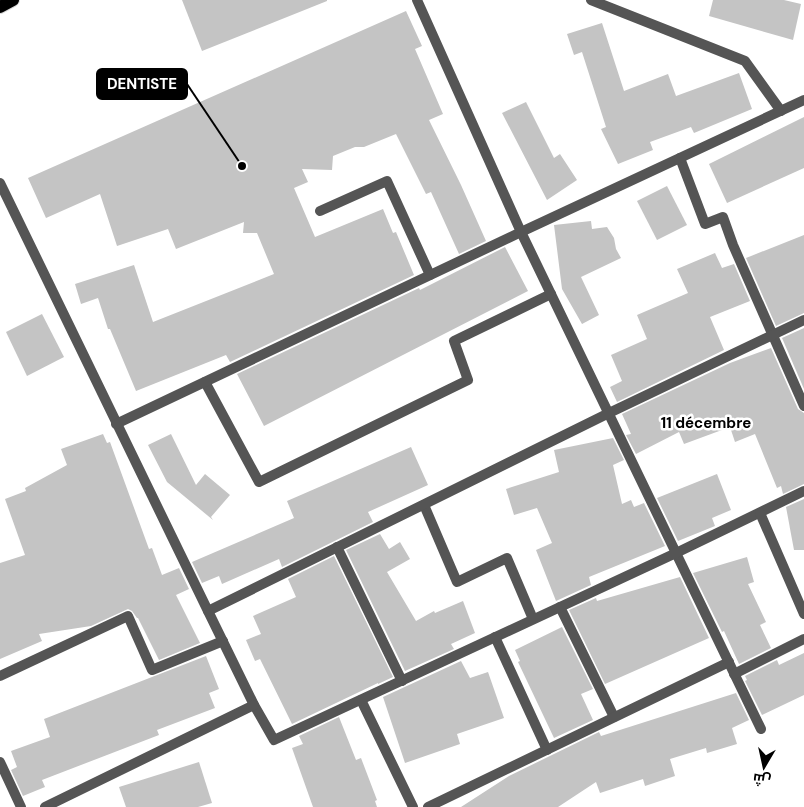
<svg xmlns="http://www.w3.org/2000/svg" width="804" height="807" viewBox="0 0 804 807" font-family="'DM Sans',Cairo,sans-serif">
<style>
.building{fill:#c4c4c4}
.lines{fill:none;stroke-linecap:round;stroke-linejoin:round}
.primary-casing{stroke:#dbdbdb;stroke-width:14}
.service{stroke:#555;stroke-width:10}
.minor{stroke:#555;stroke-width:10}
.primary{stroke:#000;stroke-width:12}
.labels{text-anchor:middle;stroke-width:5;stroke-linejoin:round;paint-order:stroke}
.neighbourhood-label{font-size:15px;font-weight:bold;fill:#000;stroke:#fff}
.leader{fill:none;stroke:#000;stroke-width:2}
.callout-dot{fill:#000;stroke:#fff;stroke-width:2}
.callout{fill:#000;stroke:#000;stroke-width:2}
.callout-label{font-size:15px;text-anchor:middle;font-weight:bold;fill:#fff}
</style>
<rect width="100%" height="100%" fill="#fff"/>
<g class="building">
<polygon points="182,0 327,0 327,1 202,51"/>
<polygon points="713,0 784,0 801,4 793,40 709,16"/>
<polygon points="406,11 422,46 415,49 443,114 429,120 461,185 486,241 459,254 431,192 426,194 396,134 364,147 355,147 333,156 332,170 302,169 308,182 294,188 315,237 383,209 393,233 396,232 414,275 230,362 226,355 136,391 110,329 108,329 98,298 81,304 75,284 134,265 153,322 274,274 257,233 243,233 244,222 176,249 168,229 117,246 100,194 46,218 28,178"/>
<polygon points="602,23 624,91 668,74 676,96 739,73 752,109 694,133 691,127 650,142 653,150 618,164 601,129 606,127 582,52 574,55 567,34"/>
<polygon points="526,102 554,158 560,154 577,180 547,200 502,113"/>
<polygon points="804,117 804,168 727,203 709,164"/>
<polygon points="667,186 687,225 657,240 637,201"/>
<polygon points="591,221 592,229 607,227 614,238 616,249 621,258 581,277 599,315 582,324 562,289 554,225"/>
<polygon points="804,235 804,313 776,326 746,258"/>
<polygon points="505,247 528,291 264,426 237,374 419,288 420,290"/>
<polygon points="715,253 722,268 734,264 750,301 710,317 724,350 617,402 610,387 622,381 611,355 647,339 637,315 688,293 677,269"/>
<polygon points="42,314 64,357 27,376 6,332"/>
<polygon points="804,328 804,389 782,338"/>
<polygon points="771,348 798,409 804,413 804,484 783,494 781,486 777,488 755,434 735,442 730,427 684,444 679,432 636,454 626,435 631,434 622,414 730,363"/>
<polygon points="103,434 107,443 110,442 149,549 152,548 162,575 179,568 189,589 176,595 200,643 159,660 138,618 137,618 132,611 128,609 91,626 39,634 42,641 0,659 0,563 25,555 5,499 26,491 25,488 67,465 61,449"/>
<polygon points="171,434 196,485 205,474 230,495 211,517 213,520 167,482 148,445"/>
<polygon points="613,438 624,460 613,465 622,504 631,500 634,507 644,503 665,546 589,577 591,585 556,601 536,550 552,543 537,508 514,515 506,489 559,472 554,450"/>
<polygon points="411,447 428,485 368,512 373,522 282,567 279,559 222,584 219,576 202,583 192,562 294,518 287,501"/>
<polygon points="717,474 731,510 712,518 715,526 678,541 657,498"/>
<polygon points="804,499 804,550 794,550 786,507"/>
<polygon points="380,534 389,549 400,542 410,559 387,572 416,621 434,611 435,613 463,601 475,633 451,644 454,649 405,671 346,550"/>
<polygon points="334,556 393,677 378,684 378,683 292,724 260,659 255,661 246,640 261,634 253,616 296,597 288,579"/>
<polygon points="747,557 754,582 748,584 766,622 760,625 771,648 739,664 724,631 722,632 693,573"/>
<polygon points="680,577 709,638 605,684 569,610 596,598 597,601"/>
<polygon points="562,627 593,689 581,694 593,720 554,738 518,662 520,661 515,650"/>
<polygon points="804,653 804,695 762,715 745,681 747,680 745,676 777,660 779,665"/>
<polygon points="206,656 219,689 209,693 215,708 157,730 159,735 42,780 45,787 23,796 11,770 17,767 11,751 50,737 44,719"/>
<polygon points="461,661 470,678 488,672 504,718 457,734 460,744 405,763 383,697"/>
<polygon points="736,693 749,720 732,728 737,744 707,753 706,748 670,759 675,776 645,786 643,779 600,793 596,782 558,807 461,807 509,776 599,732 601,736"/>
<polygon points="339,717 356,760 361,758 377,800 375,801 377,807 313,807 292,748 303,744 299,736"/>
<polygon points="199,762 212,803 198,807 126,807 119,787"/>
</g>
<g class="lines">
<defs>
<polyline id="primary" points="0,7 13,0"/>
</defs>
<use href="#primary" class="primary-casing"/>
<g class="service">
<polyline points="320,211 387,181 430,275"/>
<polyline points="205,382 259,482 468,380 454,341 551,294"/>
<polyline points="424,505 457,582 507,558 533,619"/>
<polyline points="337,547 402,681"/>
<polyline points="560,607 614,717"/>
<polyline points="495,637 547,750"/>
<polyline points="0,676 128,616 152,670 223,641"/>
<polyline points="361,700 413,807"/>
<polyline points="0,762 21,807"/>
<polyline points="428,807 729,662"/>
</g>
<g class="minor">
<polyline points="417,0 521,232 761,729"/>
<polyline points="591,0 745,61 781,111"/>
<polyline points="680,158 705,224 723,217 733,245 804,406"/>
<polyline points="0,183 208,611 254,705 274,740 676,553 804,491"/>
<polyline points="116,424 521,232 804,100"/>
<polyline points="760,513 804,614"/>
<polyline points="208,611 609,413 804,320"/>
<polyline points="734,674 804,639"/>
<polyline points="45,807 254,705"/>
</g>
<use href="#primary" class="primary"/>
</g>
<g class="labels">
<g class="neighbourhood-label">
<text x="706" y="428">11 décembre</text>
</g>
</g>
<path class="leader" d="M242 166L187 84"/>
<circle class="callout-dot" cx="242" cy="166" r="5"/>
<rect class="callout" x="97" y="69" width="90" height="30" rx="5"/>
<g class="callout-label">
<text x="142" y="89">DENTISTE</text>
</g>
<g transform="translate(764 767) rotate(189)" stroke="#ffffff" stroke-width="4" paint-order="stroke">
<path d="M0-4L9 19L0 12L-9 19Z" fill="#000000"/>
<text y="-8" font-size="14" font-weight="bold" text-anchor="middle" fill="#000000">ش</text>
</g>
</svg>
